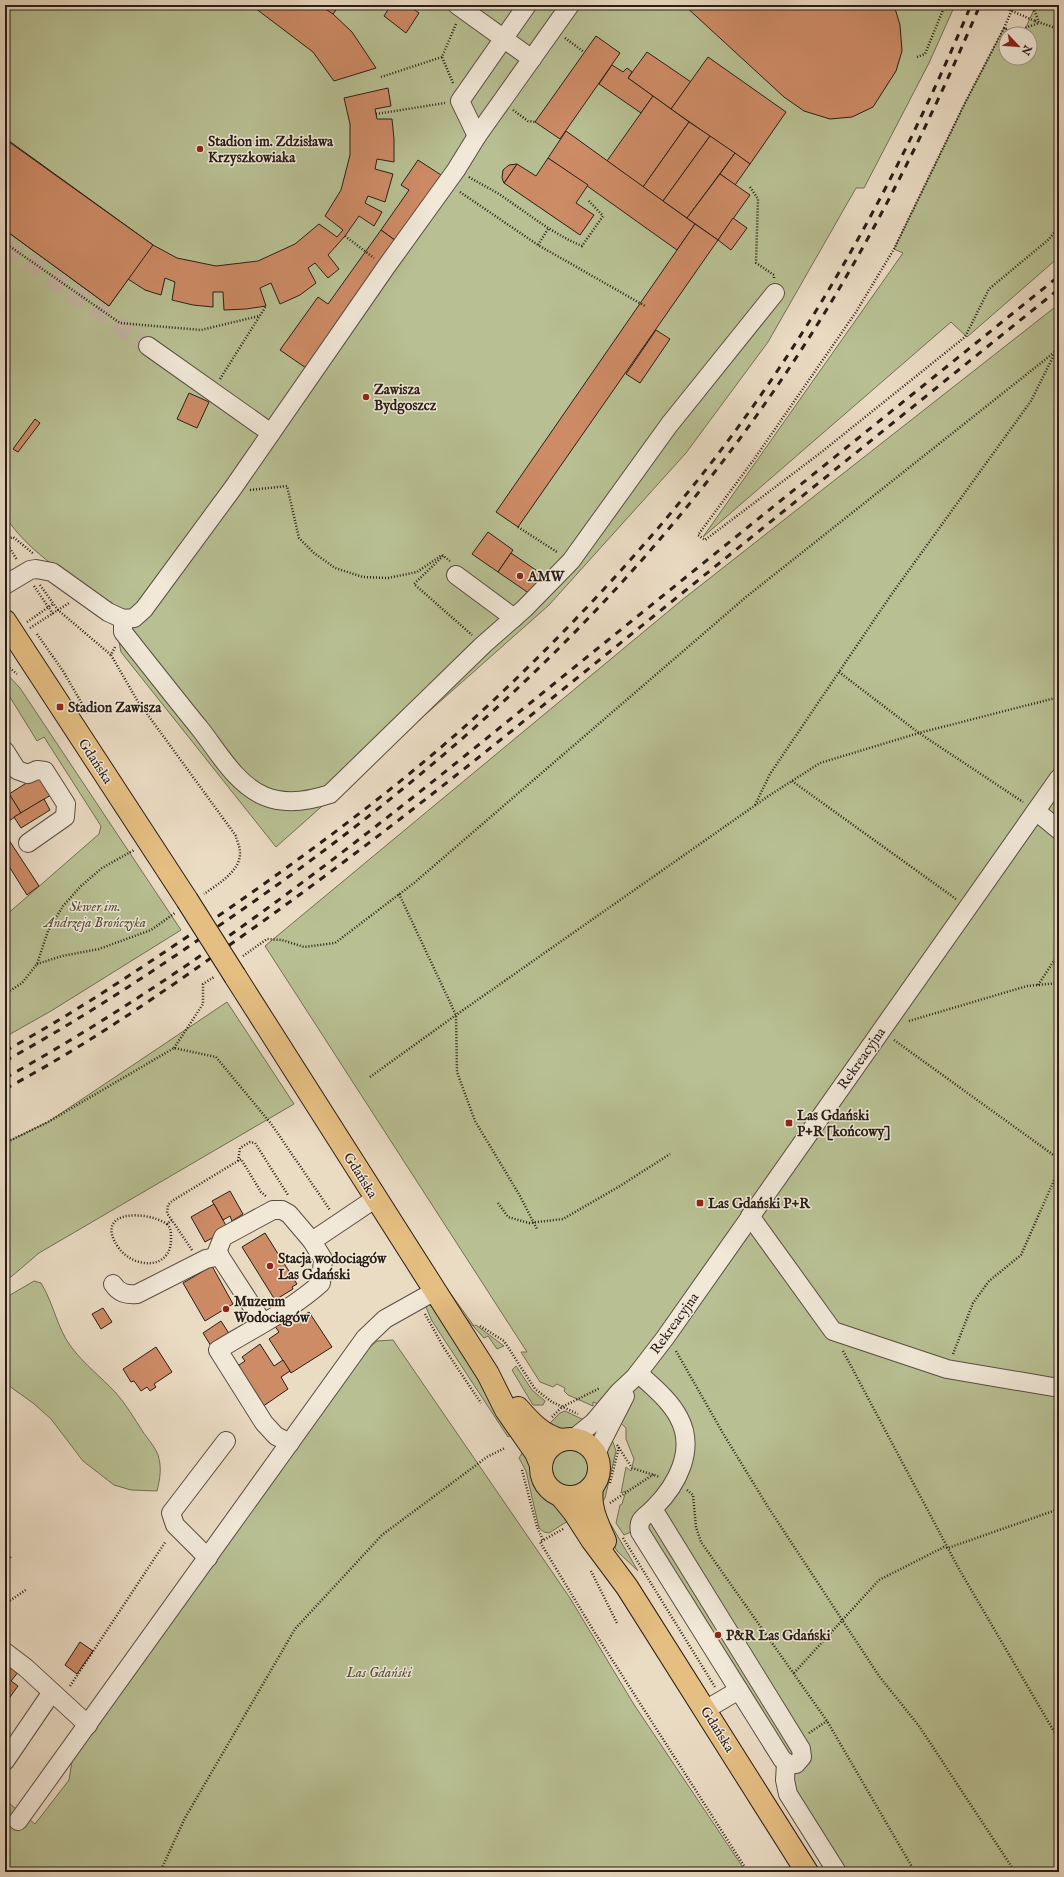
<svg xmlns="http://www.w3.org/2000/svg" width="1064" height="1877" viewBox="0 0 1064 1877" font-family="'IM FELL English',serif">
<style>
.green{fill:#b8c093;stroke:#706f55}
.building{fill:#cd8b66;stroke:#291e17}
.lines{fill:none;stroke-linecap:round;stroke-linejoin:round}
.minor-tunnel{stroke:#c3b5a1;stroke-width:18;stroke-dasharray:18 9;stroke-linecap:butt}
.minor-casing{stroke:#594d42;stroke-width:20}
.major-casing{stroke:#291e17;stroke-width:24}
.path{stroke:#291e17;stroke-width:2.5;stroke-dasharray:1 2;stroke-linecap:butt}
.minor{stroke:#f1e8d8;stroke-width:18}
.major{stroke:#e5be82;stroke-width:22}
.rail{stroke:#291e17;stroke-width:3;stroke-dasharray:7 7;stroke-linecap:butt}
.major-bridge-casing{stroke:#291e17;stroke-width:24;stroke-linecap:butt}
.path-bridge{stroke:#291e17;stroke-width:2.5;stroke-dasharray:1 2;stroke-linecap:butt}
.major-bridge{stroke:#e5be82;stroke-width:22}
.poi-dot{fill:#8f2418;stroke:#f1e8d8;stroke-width:1.5}
.labels{text-anchor:middle;stroke-width:3;stroke-linejoin:round;paint-order:stroke}
.poi-label{font-size:14px;font-weight:bold;fill:#291e17;stroke:#f1e8d8;text-anchor:start}
.street-label{font-size:14px;fill:#291e17;stroke:#f1e8d8}
.park-label{font-size:14px;font-style:italic;fill:#544f3c;stroke:#f1e8d8}
</style>
<rect width="100%" height="100%" fill="#eadbc3"/>
<filter id="stains"><feTurbulence type="fractalNoise" baseFrequency=".005" numOctaves="4"/><feColorMatrix values="0 0 0 0 .2 0 0 0 0 .09 0 0 0 0 .02 0 0 0 .5 -.17"/></filter>
<radialGradient id="worn" r=".72"><stop offset=".6" stop-color="#630" stop-opacity="0"/><stop offset="1" stop-color="#630" stop-opacity=".3"/></radialGradient>
<g class="green">
<path d="M5,5H930L938,10L939,5H955L929,63L864,188H856L768,342L686,453L549,605L276,847L121,652L112,606C74,579 30,555 5,516Z"/>
<polygon points="1036,5 1059,5 1059,257 967,337 951,322 703,537 903,253 894,249 965,103 1004,28 1016,34 1006,34 1006,58 1030,58 1030,34 1023,34"/>
<polygon points="1059,304 1059,1872 841,1872 631,1532 624,1535 616,1523 620,1505 622,1504 626,1491 621,1493 626,1467 631,1471 634,1459 626,1439 626,1428 601,1405 593,1402 593,1406 568,1395 564,1391 565,1388 557,1384 553,1387 540,1382 521,1352 527,1352 265,946 682,600"/>
<polygon points="5,672 20,688 181,930 51,1011 5,1037 5,916 99,834 101,826 44,737 37,741 5,689"/>
<polygon points="227,1002 294,1104 39,1253 5,1282 5,1143 48,1122"/>
<polygon points="417,1247 474,1326 476,1325 504,1346 497,1349 488,1336 484,1338 464,1316"/>
<path d="M34,1281L41,1283C54,1304 57,1329 72,1348C85,1365 101,1377 115,1392C126,1404 134,1418 143,1432C148,1439 155,1447 158,1455C162,1467 160,1479 157,1491L131,1490L114,1485L83,1461L51,1419L33,1403L5,1383V1298Z"/>
<polygon points="428,1304 435,1307 514,1434 508,1437 432,1321 425,1305"/>
<polygon points="393,1340 570,1598 633,1703 746,1872 5,1872 5,1800 35,1824 69,1780 73,1755 356,1360 377,1341"/>
<polygon points="516,1366 532,1390 545,1401 543,1405 533,1405 512,1370"/>
<polygon points="565,1411 584,1420 568,1432 545,1428 560,1413"/>
<polygon points="609,1438 613,1442 616,1451 605,1498 601,1504 599,1490 605,1474 605,1454"/>
<polygon points="526,1447 534,1461 536,1479 539,1485 548,1496 558,1503 571,1519 549,1533 544,1532 539,1528 526,1471 519,1458"/>
<circle cx="570" cy="1468" r="18"/>
<polygon points="606,1521 610,1523 638,1571 617,1551 601,1522"/>
</g>
<g class="building">
<polygon points="251,5 338,5 333,14 352,32 376,68 334,81 313,52"/>
<polygon points="271,5 282,5 279,10"/>
<polygon points="319,5 338,5 339,6 333,14"/>
<polygon points="391,5 408,5 419,13 406,33 384,16"/>
<polygon points="684,5 894,5 900,25 902,51 896,71 873,107 852,117 830,119 804,111 784,97"/>
<polygon points="596,36 620,53 560,139 535,122"/>
<polygon points="647,52 691,82 671,109 628,78"/>
<polygon points="708,57 786,112 750,164 671,109"/>
<polygon points="612,65 623,72 627,68 632,72 628,78 653,96 641,113 599,84"/>
<polygon points="388,88 391,106 375,109 377,119 392,119 394,139 394,162 377,159 375,169 393,174 385,202 368,196 365,203 382,212 374,226 359,216 345,236 328,255 339,269 328,278 315,263 308,268 316,283 300,295 280,304 271,283 260,288 266,306 246,309 224,310 223,292 213,292 213,307 193,305 172,300 175,282 165,278 161,295 145,290 128,279 109,306 5,230 5,138 153,245 177,258 216,266 258,261 295,244 319,224 337,237 343,230 325,216 341,190 350,155 350,124 344,98"/>
<polygon points="653,96 689,122 643,187 607,161"/>
<polygon points="689,122 710,136 663,201 643,187"/>
<polygon points="566,131 695,224 677,250 548,158"/>
<polygon points="710,136 735,153 687,218 663,201"/>
<polygon points="5,139 153,245 109,306 5,230"/>
<polygon points="735,153 750,164 735,185 720,174"/>
<polygon points="548,158 588,185 576,203 594,215 580,235 504,183 517,164 536,176"/>
<polygon points="418,160 441,175 396,241 381,230 409,190 401,185"/>
<polygon points="517,164 504,183 502,178 503,170 509,165"/>
<polygon points="720,174 750,195 718,240 687,218"/>
<polygon points="733,218 747,228 731,250 718,240"/>
<polygon points="695,224 718,240 518,527 496,512"/>
<polygon points="381,230 396,241 306,368 280,350 318,297 328,304"/>
<polygon points="656,330 670,339 640,383 626,374"/>
<polygon points="189,393 209,402 197,428 177,419"/>
<polygon points="35,419 40,423 18,452 13,449"/>
<polygon points="488,532 513,550 498,572 472,554"/>
<polygon points="511,553 546,577 533,596 498,572"/>
<polygon points="5,763 11,773 9,777 5,779"/>
<polygon points="39,775 51,795 21,813 9,794"/>
<polygon points="5,787 21,813 9,821 5,814"/>
<polygon points="44,799 50,810 21,828 14,817"/>
<polygon points="5,834 39,886 27,895 5,860"/>
<polygon points="230,1191 243,1214 232,1221 230,1216 223,1220 212,1201"/>
<polygon points="214,1204 228,1229 205,1242 191,1217"/>
<polygon points="265,1233 297,1284 292,1287 293,1289 275,1300 242,1247"/>
<polygon points="212,1266 233,1304 205,1321 183,1283"/>
<polygon points="103,1308 112,1322 101,1329 92,1314"/>
<polygon points="295,1311 300,1318 309,1312 332,1347 291,1373 269,1339 279,1332 274,1325"/>
<polygon points="221,1321 230,1335 211,1346 203,1333"/>
<polygon points="260,1344 274,1366 283,1360 290,1371 281,1377 288,1389 262,1407 236,1367 245,1361 242,1357"/>
<polygon points="156,1347 172,1372 154,1384 156,1387 150,1391 147,1387 141,1391 134,1381 131,1382 123,1369"/>
<polygon points="80,1642 93,1651 77,1674 65,1665"/>
<polygon points="5,1661 19,1671 11,1681 18,1686 5,1704"/>
</g>
<g class="lines">
<polyline class="minor-tunnel" points="5,245 148,346"/>
<defs>
<g id="minor">
<polyline points="457,5 532,59"/>
<polyline points="477,136 460,101 527,5"/>
<polyline points="148,346 271,433"/>
<polyline points="456,575 514,618"/>
<polyline points="5,585 30,570 36,569 52,572 108,612 123,619 134,618 144,609 233,488 386,267 456,170 477,136 570,5"/>
<path d="M123,619V632C149,665 175,698 201,730C219,753 236,784 264,796C285,805 309,801 330,794L483,645L524,609L571,561L669,425L775,293"/>
<polyline points="5,751 17,770 28,774 37,770 45,771 66,804 65,817 28,843"/>
<polyline points="1036,811 1059,830"/>
<polyline points="750,1216 833,1331 947,1369 1059,1388"/>
<polyline points="312,1241 376,1198"/>
<path d="M113,1284C119,1293 126,1295 137,1294L206,1259L220,1256"/>
<path d="M263,1323L217,1252L223,1237L273,1210H282L289,1214L312,1241L323,1259L321,1283C291,1310 252,1329 218,1350L264,1423L276,1436L290,1443"/>
<path d="M638,1373C652,1386 670,1400 679,1418C696,1450 677,1485 654,1508C646,1517 637,1518 640,1532L782,1759L788,1764H796L802,1757L801,1749L653,1509"/>
<polyline points="573,1439 594,1422 619,1392 635,1377 665,1338 1059,778"/>
<polyline points="596,1456 600,1445 625,1396"/>
<polyline points="208,1558 175,1525 171,1513 226,1441"/>
<polyline points="5,1652 26,1668 88,1725"/>
<polyline points="705,1710 739,1690"/>
<polyline points="5,1761 52,1692"/>
<polyline points="786,1763 785,1780 788,1794 837,1872"/>
<polyline points="18,1821 365,1338 385,1319 435,1291"/>
</g>
<g id="major">
<polyline points="5,621 187,900"/>
<polyline points="235,976 488,1374 506,1410 536,1453 541,1465"/>
<path d="M518,1408C531,1423 542,1435 561,1440"/>
<circle cx="570" cy="1468" r="29"/>
<path d="M592,1487C589,1508 597,1522 605,1541"/>
<polyline points="561,1496 574,1512 592,1540 627,1587 807,1872"/>
</g>
</defs>
<use href="#minor" class="minor-casing"/>
<use href="#major" class="major-casing"/>
<g class="path">
<polyline points="1014,5 1004,28 1014,32 1039,23"/>
<polyline points="1032,5 1039,22"/>
<polyline points="1035,21 1059,29"/>
<polyline points="1004,28 965,103 894,249 856,312 755,458 698,535 705,540 819,454 965,337 989,289 1048,240 1059,227"/>
<polyline points="565,38 584,52"/>
<polyline points="917,57 925,54 945,5"/>
<polyline points="381,77 442,57"/>
<polyline points="453,83 442,57 456,24"/>
<polyline points="513,110 528,121 535,122"/>
<polyline points="376,114 445,103"/>
<path d="M469,177C479,183 489,188 499,194C526,212 551,233 582,246L603,216L588,200"/>
<polyline points="750,187 758,199 756,263 774,275 774,279"/>
<polyline points="460,192 538,245 645,306"/>
<polyline points="345,236 374,258"/>
<polyline points="5,243 120,323 201,330 259,316"/>
<polyline points="538,245 548,229"/>
<polyline points="220,379 266,306"/>
<polyline points="250,490 287,486 299,538 314,553 335,568 363,577 388,578 417,572 442,555 450,561"/>
<polyline points="518,527 557,552"/>
<polyline points="5,540 17,560"/>
<polyline points="5,540 13,537 34,554"/>
<polyline points="443,556 414,584 472,635"/>
<polyline points="40,585 58,610 111,655"/>
<polyline points="34,586 53,614"/>
<polyline points="27,622 53,604"/>
<polyline points="30,628 69,603"/>
<polyline points="37,634 63,671 88,714"/>
<path d="M115,647L111,655L137,700L236,836C237,841 240,847 240,852C241,871 218,884 204,894"/>
<polyline points="5,664 17,674"/>
<polyline points="839,672 919,733 1023,802"/>
<polyline points="792,781 956,899"/>
<polyline points="755,805 770,774 891,595 1031,401 1056,351 1059,348"/>
<polyline points="399,894 456,1015 457,1072 475,1121 520,1196 537,1229"/>
<polyline points="243,956 267,939 282,940 304,947 335,943 414,883 746,597 1056,351"/>
<polyline points="37,964 62,956 99,949 151,930 175,913"/>
<polyline points="1038,985 1059,953"/>
<polyline points="5,994 22,983 37,964 48,931 63,906 81,886 102,868 134,850"/>
<polyline points="909,1021 1027,986 1059,983"/>
<polyline points="894,1040 1059,1159"/>
<polyline points="174,1048 203,1004 203,984 214,977"/>
<polyline points="370,1077 456,1015 767,797 820,763 919,733 1059,697"/>
<polyline points="5,1143 48,1122 174,1048 216,1057 272,1125 330,1210"/>
<polyline points="238,1161 240,1148 250,1142 255,1143 288,1195"/>
<polyline points="498,1203 508,1217 529,1223 563,1219 620,1186 670,1154"/>
<path d="M167,1224C171,1228 171,1233 171,1238C172,1271 133,1269 118,1247C93,1210 146,1210 167,1224L172,1220"/>
<polyline points="192,1250 167,1213 168,1205 172,1201 241,1159 261,1192 267,1197"/>
<polyline points="425,1314 444,1348 481,1403"/>
<polyline points="480,1326 504,1341 535,1389 552,1402 578,1414"/>
<polyline points="676,1351 724,1435 768,1507 879,1676 919,1726 1015,1872"/>
<polyline points="843,1351 959,1569 1059,1740"/>
<polyline points="953,1354 973,1303 989,1281 1021,1255 1059,1169"/>
<polyline points="552,1417 562,1407 600,1388"/>
<polyline points="617,1445 632,1468 660,1477"/>
<polyline points="522,1470 537,1527 543,1540"/>
<polyline points="610,1483 619,1447"/>
<polyline points="687,1490 693,1495 696,1527 701,1542 827,1721 915,1872"/>
<polyline points="610,1503 654,1474"/>
<polyline points="563,1529 540,1542 595,1633 748,1872"/>
<polyline points="623,1538 715,1687"/>
<polyline points="5,1565 11,1556"/>
<polyline points="591,1571 617,1623"/>
<polyline points="5,1604 27,1589"/>
<polyline points="794,1673 879,1580 944,1547 948,1548 1059,1509"/>
<polyline points="70,1686 166,1541"/>
<polyline points="809,1733 827,1721"/>
<polyline points="5,1839 10,1832"/>
<polyline points="160,1872 185,1818 295,1629 382,1535 487,1457 505,1448"/>
</g>
<use href="#minor" class="minor"/>
<use href="#major" class="major"/>
<g class="rail">
<path d="M5,1051C82,1009 154,959 227,910C320,845 413,776 496,698C572,626 644,549 708,467C817,327 903,168 971,5"/>
<path d="M5,1061C78,1021 148,975 217,927C443,773 636,598 788,370C865,255 926,132 980,5"/>
<path d="M5,1078C205,967 384,822 561,678C727,544 893,410 1059,276"/>
<path d="M5,1089C80,1049 149,1002 218,953C333,873 443,787 551,699C721,562 890,425 1059,289"/>
</g>
<defs>
<polyline id="major-bridge" points="187,900 235,976"/>
</defs>
<use href="#major-bridge" class="major-bridge-casing"/>
<polyline class="path-bridge" points="998,5 1035,21"/>
<use href="#major-bridge" class="major-bridge"/>
</g>
<g class="poi-dot">
<circle cx="200" cy="149" r="4"/>
<circle cx="366" cy="397" r="4"/>
<circle cx="520" cy="576" r="4"/>
<rect x="56" y="703" width="8" height="8" rx="2"/>
<rect x="785" y="1119" width="8" height="8" rx="2"/>
<rect x="696" y="1199" width="8" height="8" rx="2"/>
<circle cx="270" cy="1266" r="4"/>
<circle cx="226" cy="1309" r="4"/>
<circle cx="718" cy="1635" r="4"/>
</g>
<g class="labels">
<g class="poi-label">
<text x="208" y="146">Stadion im. Zdzisława<tspan x="208" dy="16">Krzyszkowiaka</tspan></text>
<text x="374" y="394">Zawisza<tspan x="374" dy="16">Bydgoszcz</tspan></text>
<text x="528" y="581">AMW</text>
<text x="68" y="712">Stadion Zawisza</text>
<text x="797" y="1120">Las Gdański<tspan x="797" dy="16">P+R [końcowy]</tspan></text>
<text x="708" y="1208">Las Gdański P+R</text>
<text x="278" y="1263">Stacja wodociągów<tspan x="278" dy="16">Las Gdański</tspan></text>
<text x="234" y="1306">Muzeum<tspan x="234" dy="16">Wodociągów</tspan></text>
<text x="726" y="1640">P&amp;R Las Gdański</text>
</g>
<g class="street-label">
<text transform="translate(96 761) rotate(57)" y="5">Gdańska</text>
<text transform="translate(861 1058) rotate(-55)" y="5">Rekreacyjna</text>
<text transform="translate(361 1175) rotate(58)" y="5">Gdańska</text>
<text transform="translate(674 1323) rotate(-54)" y="5">Rekreacyjna</text>
<text transform="translate(718 1729) rotate(58)" y="5">Gdańska</text>
</g>
<g class="park-label">
<text x="95" y="911">Skwer im.<tspan x="95" dy="16">Andrzeja Brończyka</tspan></text>
<text x="379" y="1677">Las Gdański</text>
</g>
</g>
<rect width="1064" height="1877" fill="none" stroke="#eadbc3" stroke-width="20"/>
<rect x="6" y="6" width="1052" height="1865" fill="none" stroke="#291e17" stroke-width="2"/>
<rect x="10" y="10" width="1044" height="1857" fill="none" stroke="#291e17"/>
<g transform="translate(1018 46) rotate(116)"><circle r="19" fill="#f1e8d8" stroke="#a1978b"/>
<path d="M0-3L7 15L0 10L-7 15Z" fill="#8f2418"/>
<text y="-6" font-size="11" font-weight="bold" text-anchor="middle" fill="#291e17">N</text>
</g>
<rect width="100%" height="100%" filter="url(#stains)"/>
<rect width="100%" height="100%" fill="url(#worn)"/>
</svg>
